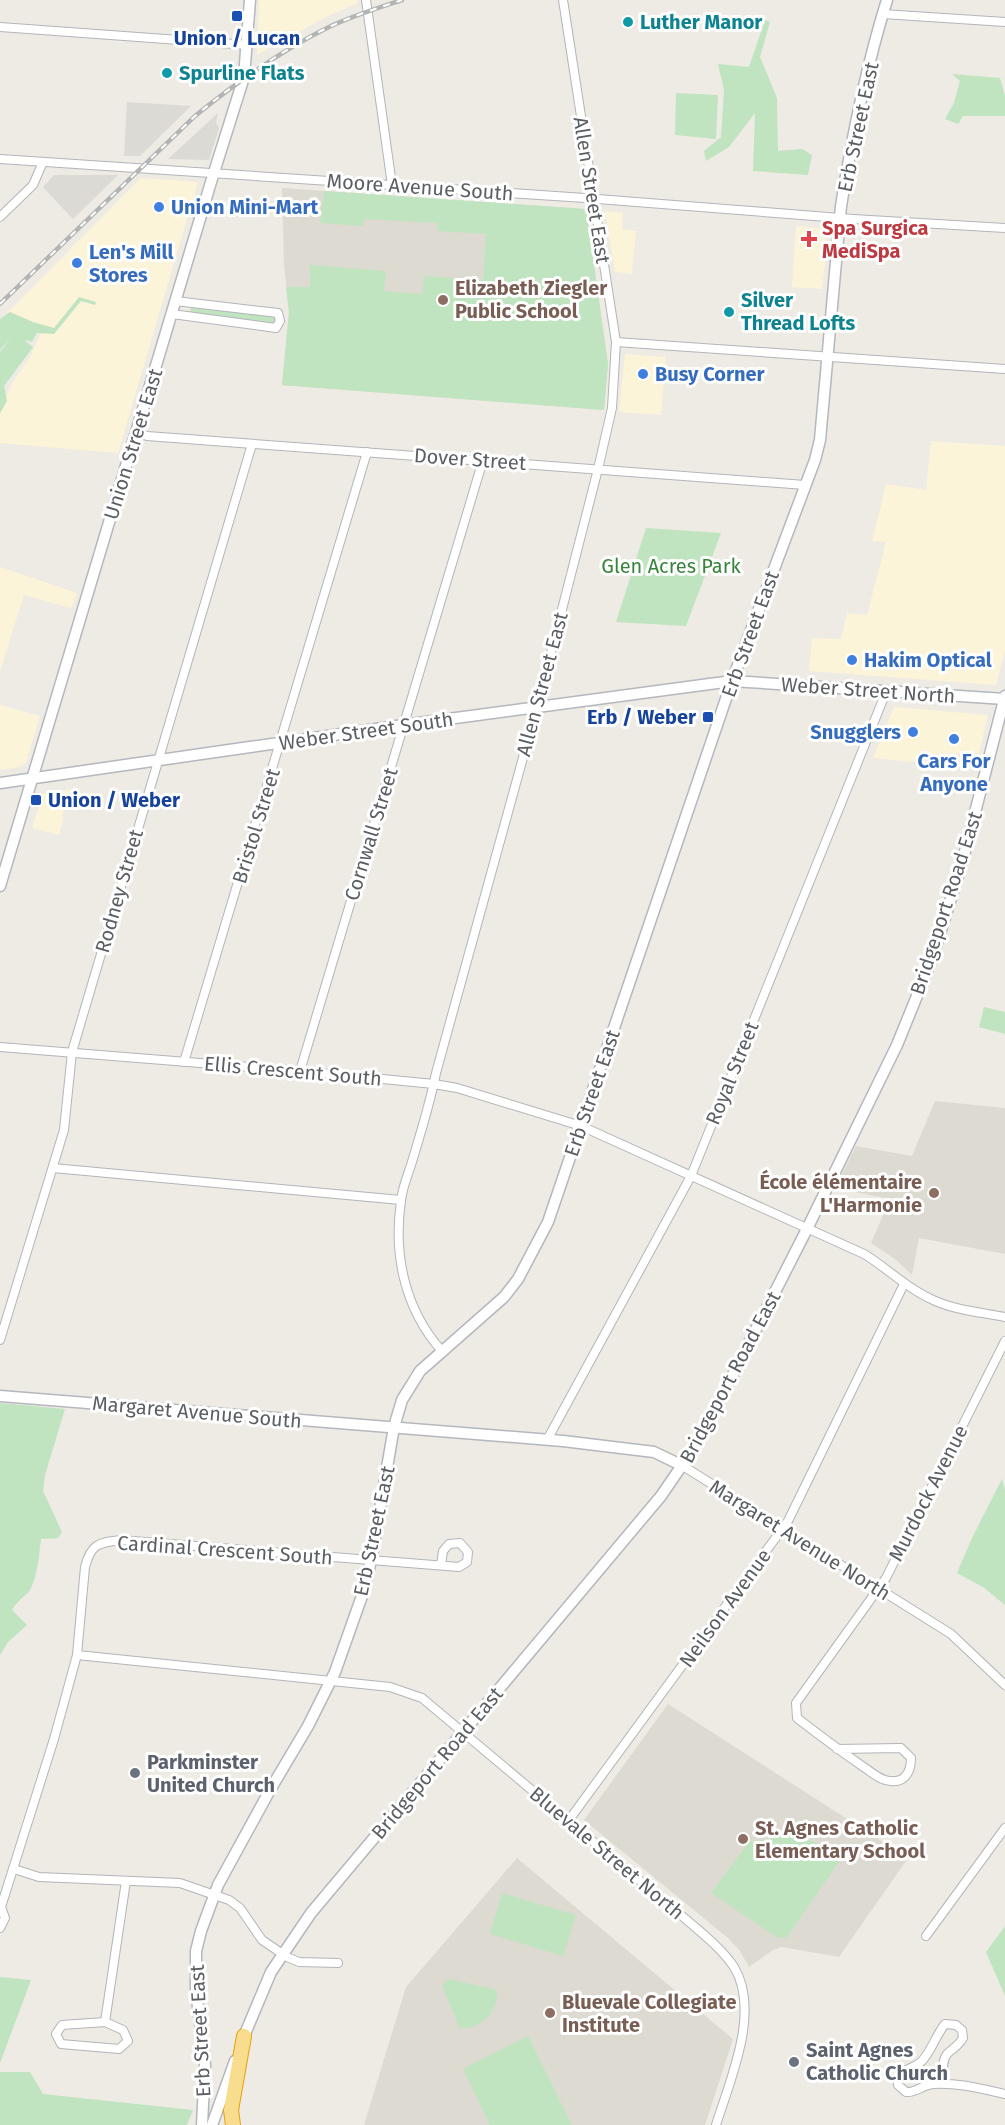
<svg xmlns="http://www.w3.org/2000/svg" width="1005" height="2125" viewBox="0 0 1005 2125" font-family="'Fira Sans',sans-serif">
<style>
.commercial{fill:#fcf4d9}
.industrial{fill:#dcdad5}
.education{fill:#dddad1}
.green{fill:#c0e4c0}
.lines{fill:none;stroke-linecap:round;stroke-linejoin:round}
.street-casing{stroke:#b3b5ba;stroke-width:10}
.secondary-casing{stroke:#b4b7bd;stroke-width:13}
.highway-casing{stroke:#e6a10a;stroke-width:16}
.street{stroke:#fff;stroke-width:8}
.secondary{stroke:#fff;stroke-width:10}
.highway{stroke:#f8dd8f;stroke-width:14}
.rail-casing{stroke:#b3b4b4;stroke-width:4.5}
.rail{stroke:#fff;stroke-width:2;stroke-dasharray:7;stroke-linecap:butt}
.transit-dot{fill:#1a4fb4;stroke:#fff;stroke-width:2}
.culture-dot{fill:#0f9aa8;stroke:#fff;stroke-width:2}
.shop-dot{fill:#3f7fe0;stroke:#fff;stroke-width:2}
.health-dot{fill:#e0444e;stroke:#fff;stroke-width:2}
.education-dot{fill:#8d6e63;stroke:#fff;stroke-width:2}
.worship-dot{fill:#6b7280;stroke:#fff;stroke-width:2}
.labels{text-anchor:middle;stroke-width:6;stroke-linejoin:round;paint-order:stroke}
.culture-label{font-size:20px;font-weight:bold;fill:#0d838f;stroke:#fff;text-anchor:start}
.transit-label{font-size:20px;font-weight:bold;fill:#164399;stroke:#fff}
.street-label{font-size:20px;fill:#5b5f63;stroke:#fff}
.shop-label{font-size:20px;font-weight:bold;fill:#366cbe;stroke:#fff;text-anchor:start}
.health-label{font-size:20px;font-weight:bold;fill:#be3a42;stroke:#fff;text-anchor:start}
.education-label{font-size:20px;font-weight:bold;fill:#785e54;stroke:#fff;text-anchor:start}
.park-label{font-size:20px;fill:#39843c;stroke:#fff}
.worship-label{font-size:20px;font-weight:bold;fill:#5b616d;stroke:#fff;text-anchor:start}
</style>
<rect width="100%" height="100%" fill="#edebe3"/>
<g class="commercial">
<polygon points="259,0 357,0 358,3 326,17 257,55"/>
<polygon points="141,178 198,182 118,453 0,443 0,415 11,385 28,360 44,327 7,313"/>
<polygon points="605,211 623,213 622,229 636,231 632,274 615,272"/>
<polygon points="796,226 829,229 822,289 792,287"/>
<polygon points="625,354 666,357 661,415 619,412"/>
<polygon points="931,441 1005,446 1005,650 996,685 809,671 812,638 841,639 847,613 867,615 886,542 872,541 886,484 926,490"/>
<polygon points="0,567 77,593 71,608 24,595 0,671"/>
<polygon points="0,705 40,716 26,763 20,767 0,770"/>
<polygon points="894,707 988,715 979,753 924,754 922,763 873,758"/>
<polygon points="71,789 62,816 64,817 59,835 32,828 43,794"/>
</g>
<g class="industrial">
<polygon points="127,102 191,106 140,156 124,156"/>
<polygon points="218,113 216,123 219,128 209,160 168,159"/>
<polygon points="54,175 118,175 73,219 43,187"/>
</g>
<g class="education">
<polygon points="282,188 586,209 608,364 604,410 282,385 289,312 284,264"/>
<polygon points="935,1101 1005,1108 1005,1254 919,1238 912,1275 895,1259 871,1243 890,1199 835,1188 856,1146 912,1156"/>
<polygon points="668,1704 908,1858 839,1957 782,1947 773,1950 749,1967 740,1951 728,1938 584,1820"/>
<polygon points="517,1858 733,2039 705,2125 364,2125 406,1987"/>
</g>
<g class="green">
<polygon points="765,20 770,22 760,57 777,98 778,151 802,149 812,155 808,175 753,171 755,113 729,147 706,161 704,151 721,137 724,90 718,64 749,67"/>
<polygon points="952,74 1000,78 1005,96 1005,116 963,116 958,124 945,119 954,103 960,81"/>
<polygon points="676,93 718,95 716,139 675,135"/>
<polygon points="324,191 586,209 608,364 604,410 282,385 289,312 286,287 310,287 310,265 386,271 384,291 422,294 424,276 483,280 486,234 438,231 437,223 364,219 363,226 320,223"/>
<polygon points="79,297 96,302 95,305 81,301 54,334 37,333 32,342 24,340 33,347 4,386 7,401 0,413 0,352 11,337 0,350 0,319 10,312 33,322 54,328"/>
<polygon points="191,308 276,316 275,324 190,314"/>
<polygon points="646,528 721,533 686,626 616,622"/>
<polygon points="984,1007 1005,1012 1005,1034 979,1027"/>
<path d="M0,1403L65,1409L45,1475L43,1491L62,1532L58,1538L41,1539C39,1555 38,1573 31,1588C28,1595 18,1599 12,1610L27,1625L8,1642L0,1655Z"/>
<polygon points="1002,1479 1005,1490 1005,1605 983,1587 957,1573 972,1538"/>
<polygon points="794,1835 845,1853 787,1937 778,1938 711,1893 749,1842"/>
<polygon points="502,1893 576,1915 563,1956 490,1934"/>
<polygon points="1005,1926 1005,1996 986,1952"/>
<polygon points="0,1977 31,1980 0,2063"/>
<path d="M449,1979L497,1990C497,2014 483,2027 460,2029L442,1985Z"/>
<polygon points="528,2036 572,2125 490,2125 463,2069"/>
<polygon points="0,2072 30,2072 43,2094 193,2110 187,2125 0,2125"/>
</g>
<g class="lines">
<defs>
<g id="street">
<polyline points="366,0 392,185"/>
<polyline points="883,14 1005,22"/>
<polyline points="0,27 248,45"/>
<polyline points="0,159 585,198 853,219 1005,228"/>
<polyline points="0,217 33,185 43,162"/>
<polyline points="172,314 276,328 280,321 278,313 175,301"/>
<polyline points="616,342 1005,369"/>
<polyline points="136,433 147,436 805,485"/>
<path d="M0,1047L300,1071L434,1084L457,1088L581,1126L864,1254C886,1267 905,1287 929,1298C952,1310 979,1312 1005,1317"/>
<polyline points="184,1062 367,452"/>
<polyline points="300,1071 483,460"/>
<polyline points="53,1168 401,1200"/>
<polyline points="0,1340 64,1130 72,1052 252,444"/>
<path d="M441,1350C405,1309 393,1255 401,1201C402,1189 407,1177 411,1165C420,1135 430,1104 436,1073L537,707L598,469L612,408L616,342L563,0"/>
<polyline points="547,1440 691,1176 886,692"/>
<polyline points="683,1466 951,1634 1005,1685"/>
<path d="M77,1655L390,1687L422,1698L688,1921C704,1935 722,1949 734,1967C761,2011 730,2080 716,2125"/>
<path d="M837,1749L901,1748L911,1758C911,1774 903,1785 885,1780C878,1778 871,1772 865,1768C842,1752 819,1735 797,1718L796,1703L886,1578L1005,1341"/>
<polyline points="569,1820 788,1521 904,1284"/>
<polyline points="14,1869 39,1877 180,1883 229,1900 240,1908 262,1940 287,1957 299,1962 338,1963"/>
<path d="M0,1928L5,1918L1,1907L54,1739L77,1655L85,1567C91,1544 98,1543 120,1540L459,1567L467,1562L468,1552L460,1543L449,1544L443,1551L441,1565"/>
<polyline points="926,1936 1005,1828"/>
<polygon points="105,2022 123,2030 128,2041 119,2049 61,2044 56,2034 62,2025"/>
<polyline points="105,2022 126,1881"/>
<path d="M944,2083C943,2074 941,2060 948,2053C954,2048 959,2045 963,2038L962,2030L956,2025L945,2024C936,2035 932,2050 922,2061C915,2068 905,2068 898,2077V2085L906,2092C916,2093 922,2085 933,2084C956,2082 982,2089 1005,2094"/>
</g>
<g id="secondary">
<polyline points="0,783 403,725 732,681 1005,699"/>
<polyline points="0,886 211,182 244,77 250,0"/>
<polyline points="0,1396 563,1441 654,1452 683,1466"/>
<polyline points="242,2041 271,1972 311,1913 661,1496 700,1439 807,1229 897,1045 932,959 962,863 1005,696"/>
<path d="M202,2125L205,2065L196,1990V1951L201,1931L218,1885L270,1790L308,1726L335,1672L363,1593L371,1561L394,1427L402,1400L420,1371L504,1297L518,1279L548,1222L732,681L815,460L820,440L841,206C852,137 866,67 887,0"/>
<polyline points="212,2125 235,2061"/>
</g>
<polyline id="highway" points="233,2125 231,2110 244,2036"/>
</defs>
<use href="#street" class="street-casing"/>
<use href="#secondary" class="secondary-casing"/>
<use href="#highway" class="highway-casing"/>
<use href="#street" class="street"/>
<use href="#secondary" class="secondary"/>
<use href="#highway" class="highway"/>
<defs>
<path id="rail" d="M0,304L195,116C237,82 280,51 329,27C352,16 378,8 402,0"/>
</defs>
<use href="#rail" class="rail-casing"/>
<use href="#rail" class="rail"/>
</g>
<g class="transit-dot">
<rect x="231" y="10" width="12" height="12" rx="3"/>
<rect x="702" y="711" width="12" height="12" rx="3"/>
<rect x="30" y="794" width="12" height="12" rx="3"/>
</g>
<g class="culture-dot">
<circle cx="628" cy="22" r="6"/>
<circle cx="167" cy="73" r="6"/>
<circle cx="729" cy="312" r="6"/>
</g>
<g class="shop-dot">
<circle cx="159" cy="207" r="6"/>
<circle cx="77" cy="263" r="6"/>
<circle cx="643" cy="374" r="6"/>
<circle cx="852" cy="660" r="6"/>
<circle cx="913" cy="732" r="6"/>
<circle cx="954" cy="739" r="6"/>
</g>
<path class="health-dot" d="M806 230h6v6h6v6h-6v6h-6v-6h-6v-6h6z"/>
<g class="education-dot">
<circle cx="443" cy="300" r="6"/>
<circle cx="934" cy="1193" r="6"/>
<circle cx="743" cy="1839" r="6"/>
<circle cx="550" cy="2013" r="6"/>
</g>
<g class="worship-dot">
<circle cx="135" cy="1773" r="6"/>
<circle cx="794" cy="2062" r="6"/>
</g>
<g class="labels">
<g class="culture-label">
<text x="640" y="29">Luther Manor</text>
<text x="179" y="80">Spurline Flats</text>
<text x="741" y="307">Silver<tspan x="741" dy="23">Thread Lofts</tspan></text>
</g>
<g class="transit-label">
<text x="237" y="45">Union / Lucan</text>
<text x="696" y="724" text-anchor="end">Erb / Weber</text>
<text x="48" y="807" text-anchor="start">Union / Weber</text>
</g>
<g class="street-label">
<text transform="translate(858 127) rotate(-78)" y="7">Erb Street East</text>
<text transform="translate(420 187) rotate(4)" y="7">Moore Avenue South</text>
<text transform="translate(592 190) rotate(81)" y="7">Allen Street East</text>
<text transform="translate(133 444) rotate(-73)" y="7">Union Street East</text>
<text transform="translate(470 459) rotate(4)" y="7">Dover Street</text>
<text transform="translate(750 634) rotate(-70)" y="7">Erb Street East</text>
<text transform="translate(542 684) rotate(-75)" y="7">Allen Street East</text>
<text transform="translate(868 690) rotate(4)" y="7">Weber Street North</text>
<text transform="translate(366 731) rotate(-8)" y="7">Weber Street South</text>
<text transform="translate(256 826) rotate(-73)" y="7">Bristol Street</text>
<text transform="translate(371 834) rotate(-73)" y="7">Cornwall Street</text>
<text transform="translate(119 891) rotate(-74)" y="7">Rodney Street</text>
<text transform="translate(946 903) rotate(-72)" y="7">Bridgeport Road East</text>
<text transform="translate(293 1071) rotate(5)" y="7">Ellis Crescent South</text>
<text transform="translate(732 1073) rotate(-68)" y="7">Royal Street</text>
<text transform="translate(592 1093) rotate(-71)" y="7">Erb Street East</text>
<text transform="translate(730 1377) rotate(-62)" y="7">Bridgeport Road East</text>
<text transform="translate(197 1412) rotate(5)" y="7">Margaret Avenue South</text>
<text transform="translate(928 1493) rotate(-63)" y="7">Murdock Avenue</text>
<text transform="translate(374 1531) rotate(-78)" y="7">Erb Street East</text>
<text transform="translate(800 1540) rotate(32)" y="7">Margaret Avenue North</text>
<text transform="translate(225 1550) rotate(4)" y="7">Cardinal Crescent South</text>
<text transform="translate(725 1608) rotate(-54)" y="7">Neilson Avenue</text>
<text transform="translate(437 1763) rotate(-50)" y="7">Bridgeport Road East</text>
<text transform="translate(607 1853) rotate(40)" y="7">Bluevale Street North</text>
<text transform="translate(200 2031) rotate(-93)" y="7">Erb Street East</text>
</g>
<g class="shop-label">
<text x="171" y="214">Union Mini-Mart</text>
<text x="89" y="259">Len's Mill<tspan x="89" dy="23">Stores</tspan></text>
<text x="655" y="381">Busy Corner</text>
<text x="864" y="667">Hakim Optical</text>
<text x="901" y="739" text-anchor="end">Snugglers</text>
<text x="954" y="768" text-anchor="middle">Cars For<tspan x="954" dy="23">Anyone</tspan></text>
</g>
<g class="health-label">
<text x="822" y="235">Spa Surgica<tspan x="822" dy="23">MediSpa</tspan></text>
</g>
<g class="education-label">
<text x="455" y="295">Elizabeth Ziegler<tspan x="455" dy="23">Public School</tspan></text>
<text x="922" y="1189" text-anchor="end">École élémentaire<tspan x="922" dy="23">L'Harmonie</tspan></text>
<text x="755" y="1835">St. Agnes Catholic<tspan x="755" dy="23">Elementary School</tspan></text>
<text x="562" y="2009">Bluevale Collegiate<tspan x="562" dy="23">Institute</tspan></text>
</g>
<g class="park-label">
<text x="671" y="573">Glen Acres Park</text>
</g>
<g class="worship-label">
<text x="147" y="1769">Parkminster<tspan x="147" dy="23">United Church</tspan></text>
<text x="806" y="2057">Saint Agnes<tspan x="806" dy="23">Catholic Church</tspan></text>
</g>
</g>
</svg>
